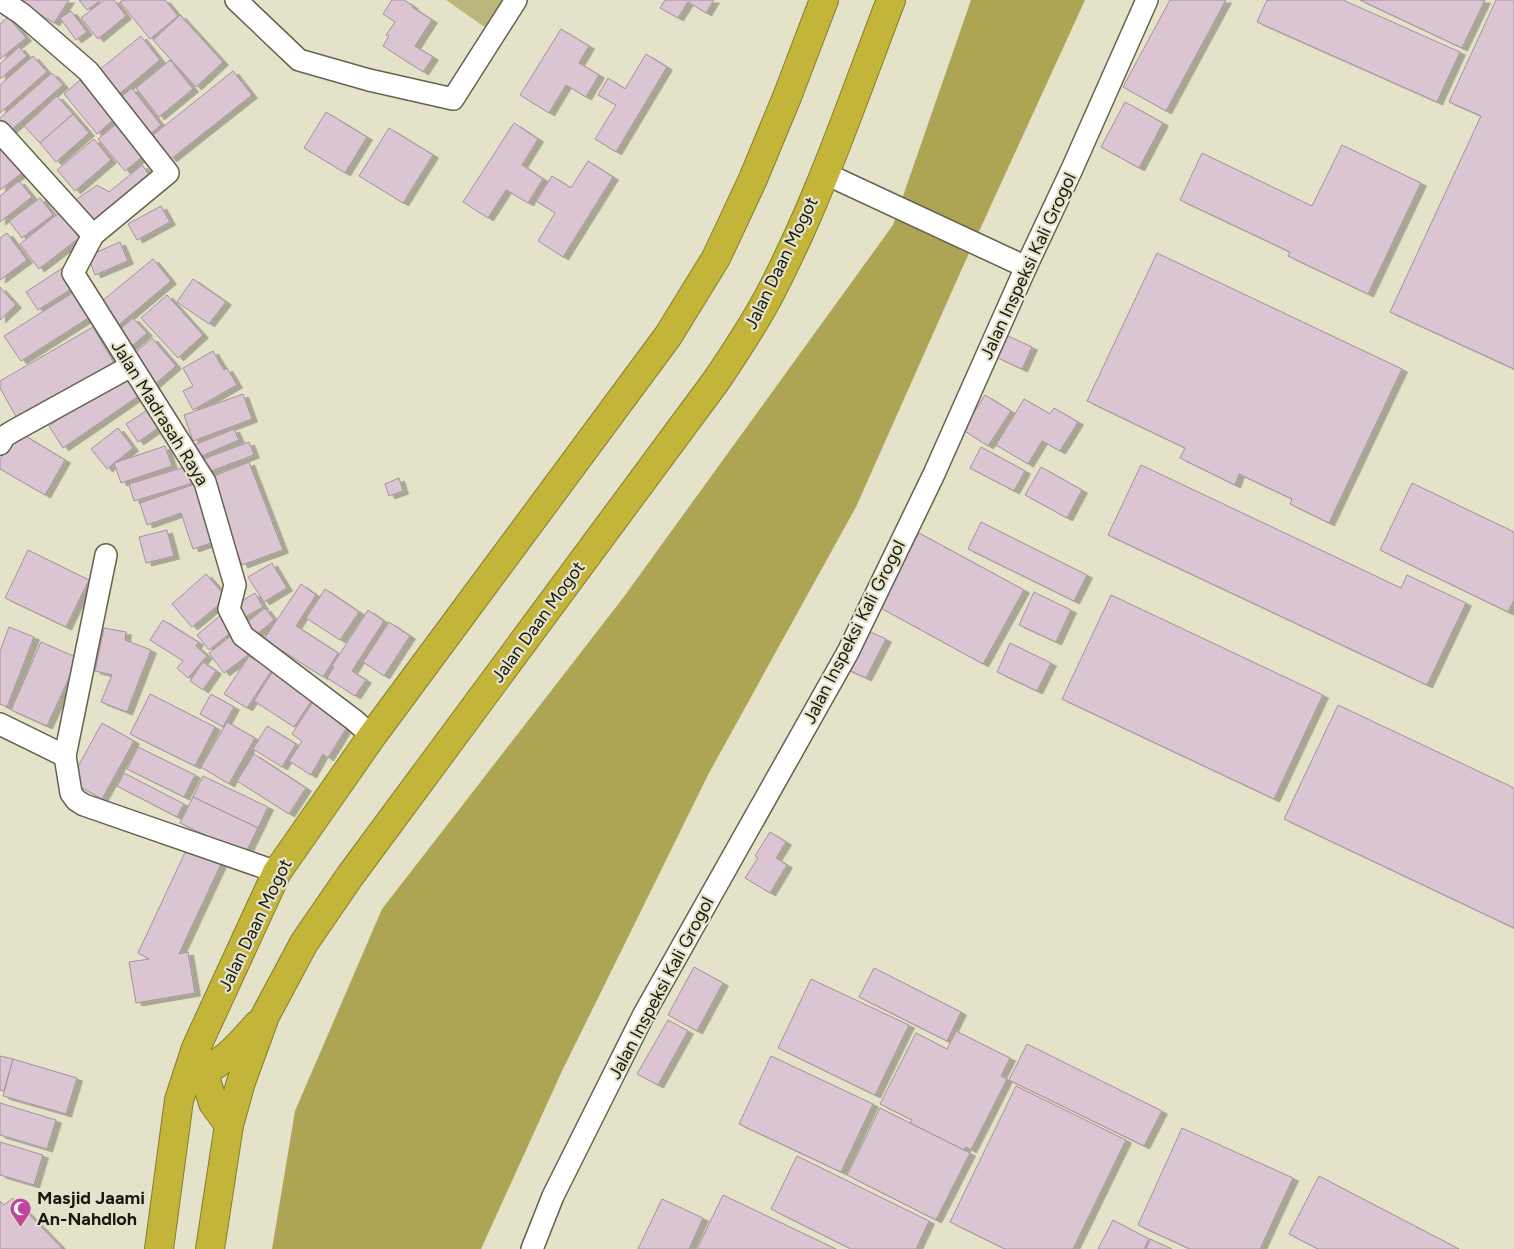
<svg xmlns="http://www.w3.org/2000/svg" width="1514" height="1249" viewBox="0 0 1514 1249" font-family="Figtree,sans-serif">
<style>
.green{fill:#bcb67d}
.water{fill:#aea554}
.building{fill:#dcc5d3;stroke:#a6909d;filter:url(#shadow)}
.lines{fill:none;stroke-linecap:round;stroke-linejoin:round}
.street-casing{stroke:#65634e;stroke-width:24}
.highway-casing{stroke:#877e2b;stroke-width:30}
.street{stroke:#fff;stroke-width:21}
.highway{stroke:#c2b539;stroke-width:28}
.labels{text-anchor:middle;stroke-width:4.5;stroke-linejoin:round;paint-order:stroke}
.street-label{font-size:18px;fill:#1a1910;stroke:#e4e2c9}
.poi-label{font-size:18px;font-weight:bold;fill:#1a1910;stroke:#e4e2c9;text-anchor:start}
</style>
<defs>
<filter id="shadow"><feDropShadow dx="5.5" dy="3" stdDeviation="0" flood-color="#0004"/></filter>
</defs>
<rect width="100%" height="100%" fill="#e4e2c9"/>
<polygon class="green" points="446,0 525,0 499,37"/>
<polygon class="water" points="971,0 1085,0 965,262 856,507 709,773 562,1071 481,1249 272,1249 295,1111 382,909 623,598 893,225"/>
<g class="building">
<polygon points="23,0 69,0 54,23 22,3"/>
<polygon points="79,0 101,0 87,10"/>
<polygon points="104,0 114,0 126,16 98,39 81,18"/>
<polygon points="123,0 165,0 178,16 150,39 120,2"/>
<polygon points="392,0 404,0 413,6 412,7 432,20 415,46 433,57 423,72 383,46 389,36 386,35 395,22 383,14"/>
<polygon points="665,0 714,0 706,13 688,2 678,18 660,8"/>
<polygon points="1170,0 1226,0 1166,111 1123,87"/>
<polygon points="1267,0 1343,0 1460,52 1437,102 1257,22"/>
<polygon points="1360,0 1485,0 1462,48"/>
<polygon points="1496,0 1514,0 1514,369 1390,312 1481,116 1449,102"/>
<polygon points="71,11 87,32 76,40 60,18"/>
<polygon points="180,15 223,62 196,87 153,40"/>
<polygon points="8,17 26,38 0,59 0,24"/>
<polygon points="561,29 589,46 579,63 599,75 586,97 566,85 549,113 520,95"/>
<polygon points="141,36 160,60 118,95 98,71"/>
<polygon points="19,47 27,56 0,79 0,64"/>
<polygon points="646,54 667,67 616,152 595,139 616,105 598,95 608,78 625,89"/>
<polygon points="33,56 47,72 0,113 0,85"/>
<polygon points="170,60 193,89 159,117 136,88"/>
<polygon points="233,71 252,95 171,159 153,135"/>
<polygon points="52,73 63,85 10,131 0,120 0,118"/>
<polygon points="80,80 113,120 97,134 64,94"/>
<polygon points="132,88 161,125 146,138 116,101"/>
<polygon points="57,96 73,114 40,143 24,126"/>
<polygon points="1125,102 1163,123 1139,168 1101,147"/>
<polygon points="326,112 367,137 345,173 304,148"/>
<polygon points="73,114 89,133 56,162 40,143"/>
<polygon points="120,121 147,153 125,171 98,139"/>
<polygon points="514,123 538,139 522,165 543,179 528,203 506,190 488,218 463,202"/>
<polygon points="389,128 433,155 403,203 359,176"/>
<polygon points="94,139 111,160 75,191 57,170"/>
<polygon points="1342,145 1421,183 1368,294 1288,256 1290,252 1180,200 1202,153 1312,206"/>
<polygon points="3,149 22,173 0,190 0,151"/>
<polygon points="588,161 613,177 563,257 538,241 555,213 536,201 552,176 571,188"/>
<polygon points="142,165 152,179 90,228 70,204 97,185 109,192"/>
<polygon points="19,181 32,197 0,222 0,196"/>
<polygon points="40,198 53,215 22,238 9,221"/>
<polygon points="161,206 170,222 137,240 128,224"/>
<polygon points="60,212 79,238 39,269 20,244"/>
<polygon points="7,233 27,260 0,280 0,238"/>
<polygon points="120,242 128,261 95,275 88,256"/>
<polygon points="1157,253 1402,369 1329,523 1290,504 1292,499 1239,474 1235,485 1180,458 1185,448 1087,401"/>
<polygon points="153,259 171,281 114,329 96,306"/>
<polygon points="64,267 76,286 38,310 26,292"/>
<polygon points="193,279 226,302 209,324 177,302"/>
<polygon points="0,287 16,305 0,320"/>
<polygon points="74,292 90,317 21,361 4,336"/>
<polygon points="167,295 203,335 178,358 141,318"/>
<polygon points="133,318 147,333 127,350 113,335"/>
<polygon points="93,327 114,363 18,420 0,388 0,381"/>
<polygon points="1008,336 1032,347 1022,369 998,358"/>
<polygon points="152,338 176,366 154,385 130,357"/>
<polygon points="213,351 224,370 227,368 237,385 193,410 183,391 193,386 183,368"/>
<polygon points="128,371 143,393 63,448 49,426"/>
<polygon points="243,394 252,419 193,441 184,415"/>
<polygon points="985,395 1011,411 988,446 963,430"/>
<polygon points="1024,399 1050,414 1054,408 1078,422 1060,451 1042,441 1028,464 996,445"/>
<polygon points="152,407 164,424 138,442 126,424"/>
<polygon points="118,428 133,448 107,469 91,449"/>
<polygon points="234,429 239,440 199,457 194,445"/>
<polygon points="17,431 65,460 45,495 0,469 0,459"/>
<polygon points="249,442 254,455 203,474 198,461"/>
<polygon points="165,446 172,466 121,483 114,463"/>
<polygon points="981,447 1025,471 1014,491 970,468"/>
<polygon points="249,462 283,550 242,565 209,478"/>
<polygon points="1141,465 1401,588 1407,575 1466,603 1427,685 1108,535"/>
<polygon points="188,466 193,483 134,501 129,484"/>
<polygon points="1041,467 1082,490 1067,518 1025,495"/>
<polygon points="399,478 403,491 389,496 385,484"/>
<polygon points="1412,483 1514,532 1514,600 1508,612 1380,550"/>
<polygon points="195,484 198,496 220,540 193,549 181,513 147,525 140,503"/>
<polygon points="981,522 1087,575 1074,601 968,549"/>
<polygon points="167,530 174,556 146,563 139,537"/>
<polygon points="919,533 1024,590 983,664 879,607"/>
<polygon points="28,550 89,580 66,627 5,598"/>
<polygon points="272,563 287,588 264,602 248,577"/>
<polygon points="206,574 227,598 192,627 172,604"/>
<polygon points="301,584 316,595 296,626 338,653 323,677 264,639"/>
<polygon points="325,589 359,612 340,640 306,618"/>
<polygon points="1034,592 1071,610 1056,642 1019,625"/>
<polygon points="255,593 263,607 238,621 230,608"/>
<polygon points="1111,595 1323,695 1274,799 1062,699"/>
<polygon points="265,608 274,620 250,640 240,628"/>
<polygon points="368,610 384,621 352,671 366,680 355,696 327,678 334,667 332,666"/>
<polygon points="222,614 234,630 209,650 197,635"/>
<polygon points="163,620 198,642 196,646 207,656 188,678 177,668 183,661 150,640"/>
<polygon points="389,622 410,636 384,676 363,662"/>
<polygon points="9,627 34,637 7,707 0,704 0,651"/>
<polygon points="104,628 126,632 125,640 151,650 127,712 101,702 112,675 95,671"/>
<polygon points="864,629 886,639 866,678 844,668"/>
<polygon points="236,632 252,652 224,673 209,653"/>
<polygon points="41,642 78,658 47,726 11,710"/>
<polygon points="1010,643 1051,663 1037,691 997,672"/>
<polygon points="249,656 272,670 247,708 224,694"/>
<polygon points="203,662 216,671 203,690 190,681"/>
<polygon points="273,671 314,697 294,727 254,701"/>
<polygon points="150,694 215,727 195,766 130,734"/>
<polygon points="211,694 234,707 223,727 200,714"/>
<polygon points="314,700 350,722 328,758 323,754 311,775 289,761 302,741 292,734"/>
<polygon points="1338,705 1514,788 1514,928 1284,819"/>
<polygon points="227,722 255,738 229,784 201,767"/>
<polygon points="102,723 134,741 102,799 70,781"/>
<polygon points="267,726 296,744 282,767 253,749"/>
<polygon points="138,747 195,775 184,797 127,769"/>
<polygon points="254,754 306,788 289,814 237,781"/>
<polygon points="124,773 184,804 177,817 117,786"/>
<polygon points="203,776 268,807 258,828 193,797"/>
<polygon points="193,797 258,828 245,854 180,823"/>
<polygon points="770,832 786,842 776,858 787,865 770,893 745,878 758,858 755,856"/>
<polygon points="188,846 222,862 179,954 188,952 195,993 136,1003 129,962 149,959 138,953"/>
<polygon points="694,967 723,983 697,1031 668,1015"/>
<polygon points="874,968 961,1012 947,1041 859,997"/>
<polygon points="811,979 909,1025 875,1095 778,1048"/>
<polygon points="668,1020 688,1031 658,1085 637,1074"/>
<polygon points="956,1031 1010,1058 1001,1076 1007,1079 971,1150 966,1147 964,1150 910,1123 912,1120 880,1104 916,1033 947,1049"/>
<polygon points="1027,1044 1162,1111 1144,1146 1009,1080"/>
<polygon points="0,1056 13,1059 4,1091 0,1090"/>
<polygon points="771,1056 873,1104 841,1172 739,1124"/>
<polygon points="13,1059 77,1078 66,1114 3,1096"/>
<polygon points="1016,1086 1126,1140 1073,1249 1005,1249 950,1222"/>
<polygon points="0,1103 56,1120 47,1149 0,1135"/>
<polygon points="880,1108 970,1153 936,1220 847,1175"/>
<polygon points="1182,1128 1293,1178 1260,1249 1190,1249 1138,1225"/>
<polygon points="0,1142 43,1155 34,1185 0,1175"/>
<polygon points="797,1156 929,1221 916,1249 851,1249 771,1209"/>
<polygon points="1319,1176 1459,1249 1318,1249 1289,1234"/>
<polygon points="723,1195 836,1249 697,1249"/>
<polygon points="13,1198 63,1249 0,1249 0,1201 4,1205"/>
<polygon points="662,1199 703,1218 689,1249 638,1249"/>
<polygon points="1113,1220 1149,1239 1144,1249 1098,1249"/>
<polygon points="1150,1239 1172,1249 1146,1249"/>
</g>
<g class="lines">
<defs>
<g id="street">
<polyline points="1,0 22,14 88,71 168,173 93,235"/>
<polyline points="236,0 299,60 369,80 453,99 516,0"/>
<polyline points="0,132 93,235 73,273 205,482 235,585 229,609 243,636 354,720 372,736"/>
<polyline points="824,173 1026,267"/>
<polyline points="0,444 5,436 15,430 131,366"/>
<polyline points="106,555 65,756 71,793 76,800 84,805 277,872"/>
<polyline points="0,724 65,756"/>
<polyline points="532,1249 553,1196 643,1016 848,652 934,474 1026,267 1072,169 1147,0"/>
</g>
<g id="highway">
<polyline points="198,1054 213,1103 229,1125"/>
<path d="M187,1076C217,1071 238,1047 257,1025"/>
<polyline points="159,1249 179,1100 196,1048 277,872 372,736 668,336 716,258 753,179 787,97 824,0"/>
<path d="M210,1249L229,1125L241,1082L265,1016L304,943L350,876L716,381C735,353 754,324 770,294C819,200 853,99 891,0"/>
</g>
</defs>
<use href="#street" class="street-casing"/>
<use href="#highway" class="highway-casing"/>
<use href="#street" class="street"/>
<use href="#highway" class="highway"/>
</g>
<defs>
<symbol id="mosque-pin" viewBox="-11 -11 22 30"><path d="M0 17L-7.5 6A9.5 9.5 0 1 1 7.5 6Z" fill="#be479d" stroke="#e4e2c9"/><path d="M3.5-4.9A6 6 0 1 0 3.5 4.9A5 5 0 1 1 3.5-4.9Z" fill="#fff"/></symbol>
</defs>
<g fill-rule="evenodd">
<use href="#mosque-pin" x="8" y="1196" width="25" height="34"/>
</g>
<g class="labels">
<g class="street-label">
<text transform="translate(781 263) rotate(-64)" y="6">Jalan Daan Mogot</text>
<text transform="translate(1028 266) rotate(-65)" y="6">Jalan Inspeksi Kali Grogol</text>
<text transform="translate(160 413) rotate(58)" y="6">Jalan Madrasah Raya</text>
<text transform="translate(538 622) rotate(-54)" y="6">Jalan Daan Mogot</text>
<text transform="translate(854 632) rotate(-63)" y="6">Jalan Inspeksi Kali Grogol</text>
<text transform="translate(255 925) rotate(-64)" y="6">Jalan Daan Mogot</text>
<text transform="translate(661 988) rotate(-62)" y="6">Jalan Inspeksi Kali Grogol</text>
</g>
<g class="poi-label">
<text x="37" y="1204">Masjid Jaami<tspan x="37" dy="21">An-Nahdloh</tspan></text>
</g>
</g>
</svg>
